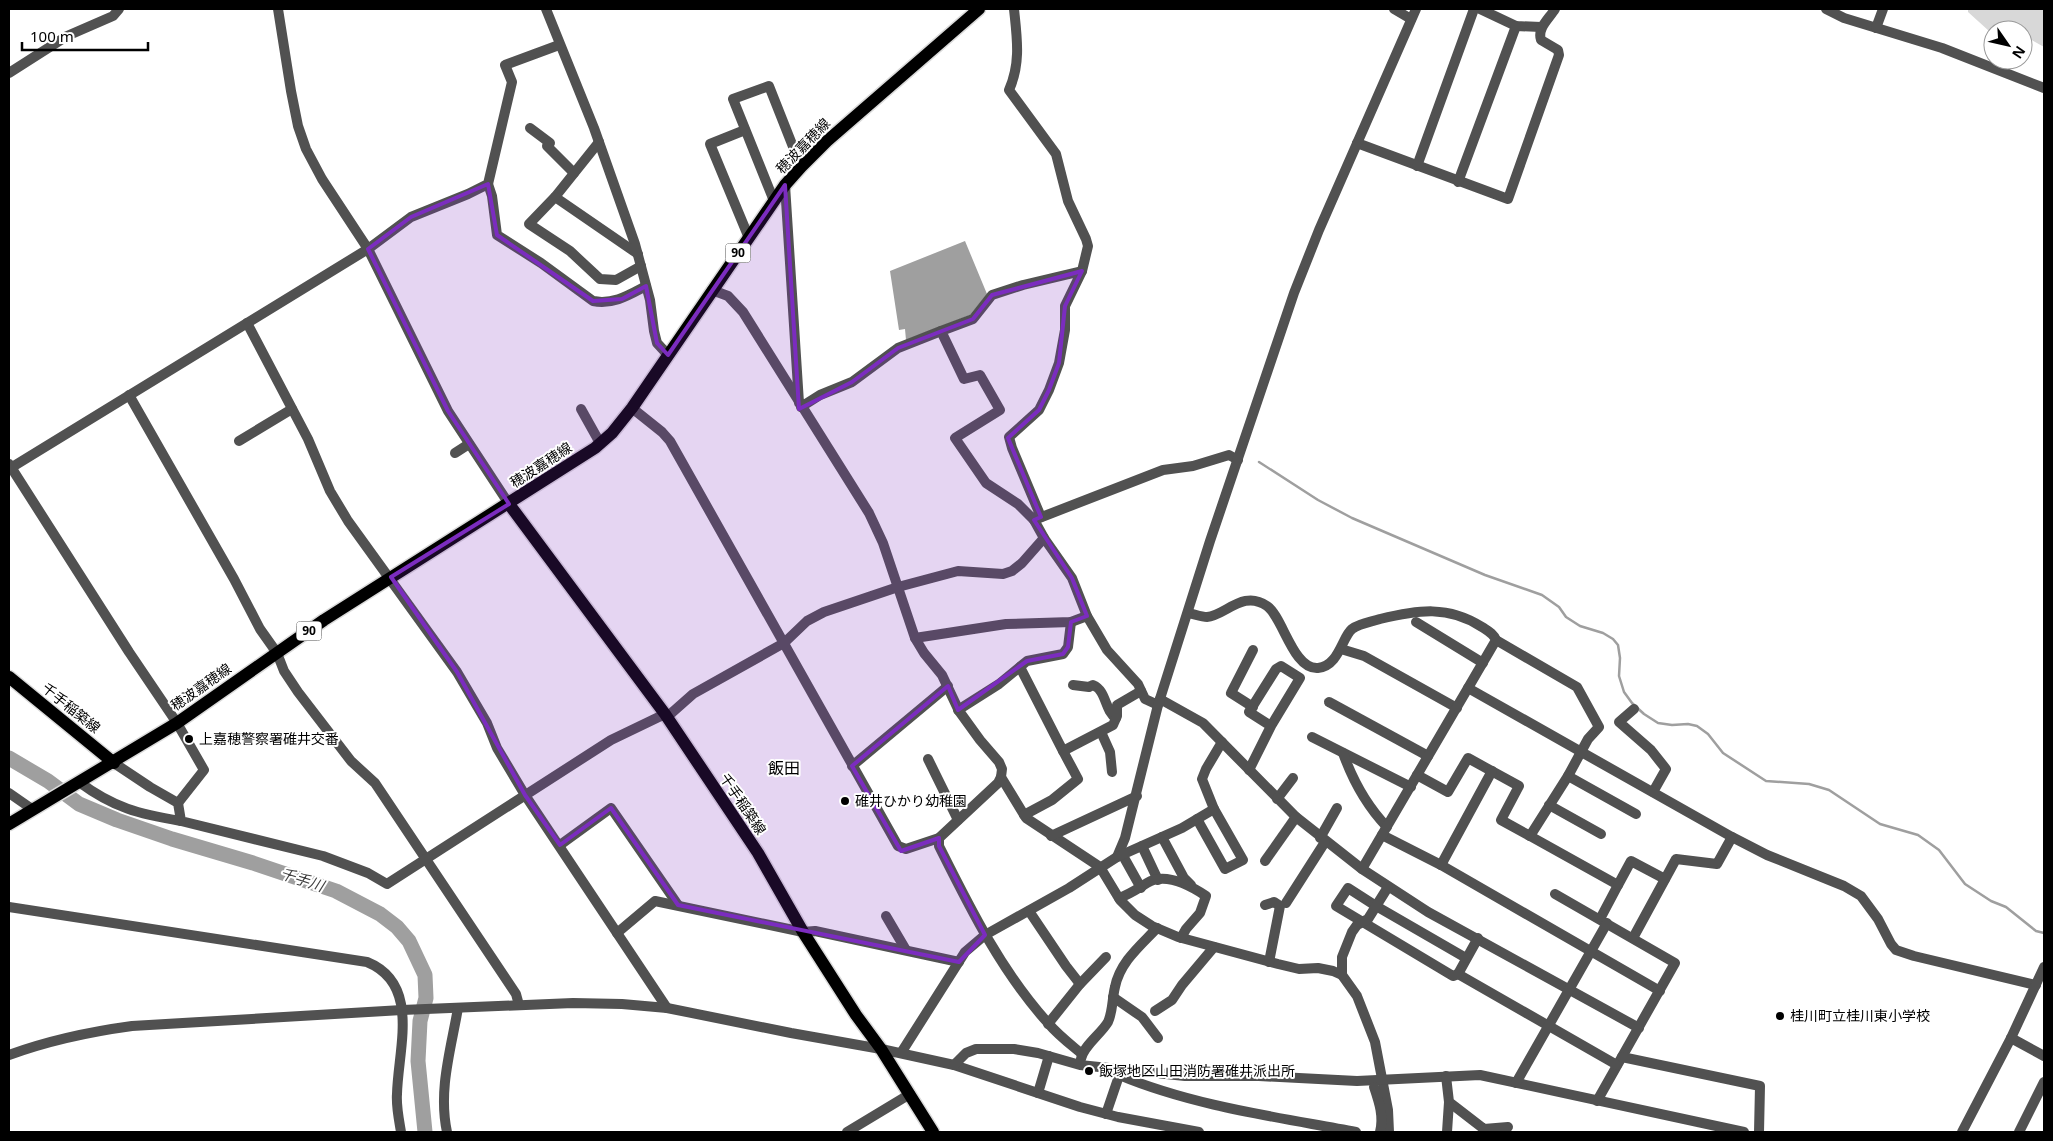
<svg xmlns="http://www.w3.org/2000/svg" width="2053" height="1141" viewBox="0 0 2053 1141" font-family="'Noto Sans','Noto Sans JP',sans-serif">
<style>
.green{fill:#d8d8d8}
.water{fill:#9f9f9f}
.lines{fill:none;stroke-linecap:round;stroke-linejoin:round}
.stream{stroke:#9f9f9f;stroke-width:2.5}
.river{stroke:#9f9f9f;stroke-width:15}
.major-casing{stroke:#dbdbdb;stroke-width:15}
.minor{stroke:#515151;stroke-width:10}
.major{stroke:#000;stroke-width:12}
.marked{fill:#7b2cbf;fill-opacity:0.2;stroke:#7b2cbf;stroke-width:4;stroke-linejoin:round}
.poi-dot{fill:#000;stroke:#fff;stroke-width:2}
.labels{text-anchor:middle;stroke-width:4;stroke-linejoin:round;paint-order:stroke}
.shield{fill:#fff;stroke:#4c4c4c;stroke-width:1}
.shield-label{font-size:12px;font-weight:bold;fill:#000}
.street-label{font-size:14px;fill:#000;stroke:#fff}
.poi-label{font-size:14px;fill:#000;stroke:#fff;text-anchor:start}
.water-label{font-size:15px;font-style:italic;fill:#404040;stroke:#fff}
.quarter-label{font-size:16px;fill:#000;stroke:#fff}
</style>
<rect width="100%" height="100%" fill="#fff"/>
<polygon class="green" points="1968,9 2044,9 2044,47 2023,35 2023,30 1989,31 1968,12"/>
<polygon class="water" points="965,241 987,294 970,315 906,340 905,329 899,330 890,271"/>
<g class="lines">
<polyline class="stream" points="1259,462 1318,500 1352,518 1485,575 1542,595 1559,607 1566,617 1580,626 1603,633 1613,639 1618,645 1620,658 1619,676 1624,692 1632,703 1644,714 1658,723 1672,725 1688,724 1697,726 1708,734 1723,753 1766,781 1809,784 1829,790 1880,824 1918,835 1939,850 1965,884 1991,901 2006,907 2036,931 2044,933"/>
<polyline class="river" points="9,758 48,781 79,804 117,820 172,839 253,863 336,891 380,914 397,927 409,941 425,975 426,998 420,1021 418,1061 425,1132"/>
<defs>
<g id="major">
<polyline points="509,504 665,714 758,853 803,932 856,1015 881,1049 933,1132"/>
<polyline points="9,677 114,763"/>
<polyline points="9,824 177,723 324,620 595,448 612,433 632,408 785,185 801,167 827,141 979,9"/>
</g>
</defs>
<use href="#major" class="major-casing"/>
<g class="minor">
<polyline points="278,9 291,91 298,126 306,149 322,179 368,249 448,411 509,504"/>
<polyline points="546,9 594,128 635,244 650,300 654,331 657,343 668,355"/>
<path d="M1014,9C1017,38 1021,63 1009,90L1056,154L1068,201L1086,239L1088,246L1082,271"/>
<polyline points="1394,9 1411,19"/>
<polyline points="1480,9 1516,26 1541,27"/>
<polyline points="1826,9 1844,18 1942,48 2044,88"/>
<polyline points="1876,28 1883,9"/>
<polyline points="9,73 67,36 113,16 119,9"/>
<polyline points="530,128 550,143 547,146 574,173"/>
<polyline points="745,130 710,144 749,238"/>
<polyline points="599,142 555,197 638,254"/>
<path d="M1357,143L1508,199L1559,55L1558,50L1541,40C1537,28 1549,19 1555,9"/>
<polyline points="1417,166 1474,9"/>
<polyline points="1458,182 1516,26"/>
<path d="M488,184L492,196L497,235L541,263L593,301C613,305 629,295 646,286"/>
<polyline points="785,185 799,403"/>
<polyline points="555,197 529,224 570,251 600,279 616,280 641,266"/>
<polyline points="774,201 733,99 769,86 801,167"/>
<polyline points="247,323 308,439 330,491 348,521 457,672 487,723 497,748 525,795 667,1008"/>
<polyline points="129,395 234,579 260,629 277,653 284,671 298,692 351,761 375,783 516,994 519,1005"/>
<polyline points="801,407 820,395 852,382 898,348 941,331"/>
<polyline points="632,408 662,432 670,441 898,846 906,849 939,838 998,783 1001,777 1002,769 999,762 980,740 959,711 942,675 924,653 915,638 883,543 869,513 743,312 728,296 712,290"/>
<polyline points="581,409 600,443"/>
<polyline points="239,441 292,409"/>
<polyline points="455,453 469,444"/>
<polyline points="9,464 129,652 177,723 204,770 178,803"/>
<polyline points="9,469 368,249 411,217 468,194 488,184 512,82 505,65 559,45"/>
<polyline points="1034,520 1018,504 986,483 955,438 1000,410 980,375 964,379 941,331 973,319 992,295 1023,285 1082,271 1065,306 1065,330 1059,363 1049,390 1039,410 1009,437 1012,448 1041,517"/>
<path d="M1188,613C1194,614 1201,617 1207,617C1225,616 1243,589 1267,606C1283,617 1293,670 1318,668C1339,666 1342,637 1352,629C1360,623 1371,622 1380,619C1418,610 1448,605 1482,627C1488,631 1493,633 1496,640L1468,688"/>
<polyline points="1416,622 1483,663"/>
<polyline points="915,638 1006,624 1071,622 1087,616"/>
<polyline points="1496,640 1577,687 1599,727 1588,739 1568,776 1530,836 1618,885 1600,919"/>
<polyline points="1341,649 1364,656 1457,708"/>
<polyline points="1020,667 1063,751"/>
<path d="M1073,685L1089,687L1093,685C1107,691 1104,710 1116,718"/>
<polyline points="1160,699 1203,723 1296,817 1362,869 1428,912 1639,1028"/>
<polyline points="1329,702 1428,756"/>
<polyline points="1158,705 1145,699 1138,684 1107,650 1087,616 1072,578 1044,538 1034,520 1163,470 1193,466 1229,455 1238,460"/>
<polyline points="1253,707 1231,693 1253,650"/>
<polyline points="1634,709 1619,722 1651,750 1666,769 1653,792"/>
<polyline points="958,710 999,684 1027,661 1063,654 1068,647 1071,622"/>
<polyline points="667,717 693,694 784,643 807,621 824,612 898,587 958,571 1003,574 1012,571 1022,563 1044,538"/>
<polyline points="1101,732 1110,752 1112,772"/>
<polyline points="1312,737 1411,787"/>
<path d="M1343,753C1353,781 1366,805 1387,827"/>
<polyline points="928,759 958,820"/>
<polyline points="114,763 150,787 178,803 181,821 323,856 368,873 387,884 611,740 665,714"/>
<polyline points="852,766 948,686"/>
<polyline points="1249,770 1271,726 1300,678 1281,666 1276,669 1249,712 1271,726"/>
<polyline points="1417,775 1448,792 1468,758 1519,786 1501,820 1530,836"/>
<polyline points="1568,776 1636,814"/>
<polyline points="1001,777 1026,818 1100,867 1120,900 1135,915 1152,926 1178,937 1278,964 1299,969 1318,968 1333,971 1342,975 1357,996 1375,1042 1388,1110 1389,1132"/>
<path d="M79,782C114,808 139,814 181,821"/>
<polyline points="9,793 32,809"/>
<polyline points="1277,799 1293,778"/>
<polyline points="1549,805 1601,834"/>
<polyline points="1024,815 1052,800 1078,779 1063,751 1113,725 1117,716 1117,705 1141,691"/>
<polyline points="1197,819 1225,869 1243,860 1214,809 1202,779 1206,769 1222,742"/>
<polyline points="1382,835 1441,865 1660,991"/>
<polyline points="1051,836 1137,796"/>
<polyline points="1162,837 1184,878 1191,885"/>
<path d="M939,838V846C970,908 1001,971 1048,1023C1058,1035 1070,1044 1082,1054"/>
<polyline points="1320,838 1337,808"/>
<polyline points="560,845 611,808 678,905"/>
<polyline points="1142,846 1158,880"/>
<polyline points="1122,854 1141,888"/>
<polyline points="1117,857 1125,838 1158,705 1210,541 1294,293 1319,230 1416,9"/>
<polyline points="1265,861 1296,817"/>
<polyline points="1441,865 1492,771"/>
<polyline points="1362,869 1468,688 1732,837 1767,855 1844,886 1861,896 1878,919 1891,944 1896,950 1914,956 2036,985"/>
<polyline points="1618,885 1631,861 1665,879"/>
<polyline points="1555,894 1675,963 1597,1101"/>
<path d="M1119,898C1130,894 1137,889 1147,883C1165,872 1191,886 1206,896L1200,913L1186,929L1181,938"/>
<polyline points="1286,903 1325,842"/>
<polyline points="1265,905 1274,902 1280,906 1269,962"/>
<path d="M9,907L367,962C421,984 398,1049 397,1094C396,1106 399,1120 401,1132"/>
<polyline points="1029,911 1066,966 1080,984"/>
<polyline points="886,916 906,950"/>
<polyline points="617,933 655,901 803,932 815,931 959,962"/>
<polyline points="1478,938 1458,974 1617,1065"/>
<polyline points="1633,938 1676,859 1717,864 1732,837"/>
<polyline points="1458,974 1453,976 1336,906 1348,888 1376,906 1466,958"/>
<polyline points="1342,975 1342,957 1352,932 1357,925 1368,919 1388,887"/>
<polyline points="1113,997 1142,1017 1158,1038"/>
<polyline points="1155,1011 1172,1000 1182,985 1214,947"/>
<polyline points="1048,1024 1080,984 1106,957"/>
<polyline points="2011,1038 2044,1056"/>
<polyline points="901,1053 965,952 985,935 1069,888 1117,857 1182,828 1214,809"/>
<path d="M9,1055C50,1040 88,1032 132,1026L402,1010L573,1003L622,1004L667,1008L791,1033L881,1049L954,1065L1080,1107L1118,1117L1199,1132"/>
<polyline points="1622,1057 1760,1086 1759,1132"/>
<path d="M1081,1059C1083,1046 1101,1034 1108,1022C1113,1011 1112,999 1115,987C1120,962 1140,946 1157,928"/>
<polyline points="954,1065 966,1053 976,1049 1014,1049 1038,1053 1080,1065 1185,1076 1259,1076 1357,1081 1480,1075 1744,1132"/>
<path d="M1119,1075C1193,1106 1277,1117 1356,1132"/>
<polyline points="1446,1076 1449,1102 1484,1129 1508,1127"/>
<polyline points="1516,1083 1607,923"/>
<path d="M1374,1087C1379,1102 1384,1116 1380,1132"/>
<polyline points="1038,1093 1049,1056"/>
<polyline points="1106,1114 1121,1070"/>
<path d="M447,1132C438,1090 451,1049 458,1008"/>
<polyline points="847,1132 910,1094"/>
<polyline points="1447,1132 1449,1102"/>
<polyline points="1962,1132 2011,1038 2044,967"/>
<polyline points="2019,1132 2044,1082"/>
</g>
<use href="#major" class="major"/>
</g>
<path class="marked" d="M488,184L497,235L593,301L622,299L646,286L657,343L668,355L785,185L799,409L852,382L898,348L973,319L992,295L1082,271L1065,306L1059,363L1049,390L1039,410L1008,438L1041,517L1034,520L1072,578L1087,616L1071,622L1068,647L1063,654L1027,661L958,710L948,686L852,766L901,851L939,838V846L985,935L959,962L678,905L611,808L560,845L525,795L457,672L391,577L509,504L448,411L368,249L411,217Z"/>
<g class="poi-dot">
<circle cx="189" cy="739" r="5"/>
<circle cx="845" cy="801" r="5"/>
<circle cx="1780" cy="1016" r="5"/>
<circle cx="1089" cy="1071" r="5"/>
</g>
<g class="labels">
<g class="shield">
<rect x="725.5" y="243.5" width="25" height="19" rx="4"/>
<rect x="296.5" y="621.5" width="25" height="19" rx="4"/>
</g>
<g class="shield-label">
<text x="738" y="257">90</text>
<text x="309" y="635">90</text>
</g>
<g class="street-label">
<text transform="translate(803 146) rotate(-46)" y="5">穂波嘉穂線</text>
<text transform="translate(541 465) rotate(-33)" y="5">穂波嘉穂線</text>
<text transform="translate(201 687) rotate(-35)" y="5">穂波嘉穂線</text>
<text transform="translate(71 708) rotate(39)" y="5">千手稲築線</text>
<text transform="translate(743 804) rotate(56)" y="5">千手稲築線</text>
</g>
<g class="poi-label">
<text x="199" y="744">上嘉穂警察署碓井交番</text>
<text x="855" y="806">碓井ひかり幼稚園</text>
<text x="1790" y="1021">桂川町立桂川東小学校</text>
<text x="1099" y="1076">飯塚地区山田消防署碓井派出所</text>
</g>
<g class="water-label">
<text transform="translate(302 880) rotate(18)" y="5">千手川</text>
</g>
<g class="quarter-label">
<text x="784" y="774">飯田</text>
</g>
</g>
<rect width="2053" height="1141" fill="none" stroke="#000000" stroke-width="20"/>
<g transform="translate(2008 45) rotate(124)"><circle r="24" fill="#ffffff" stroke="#999999"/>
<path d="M0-4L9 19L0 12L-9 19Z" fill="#000000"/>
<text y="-8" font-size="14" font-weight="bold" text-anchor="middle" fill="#000000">N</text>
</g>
<path d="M22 42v8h126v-8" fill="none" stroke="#000000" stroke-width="2.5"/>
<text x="30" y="42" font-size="15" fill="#000000" stroke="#ffffff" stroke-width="4" paint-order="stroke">100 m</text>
</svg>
